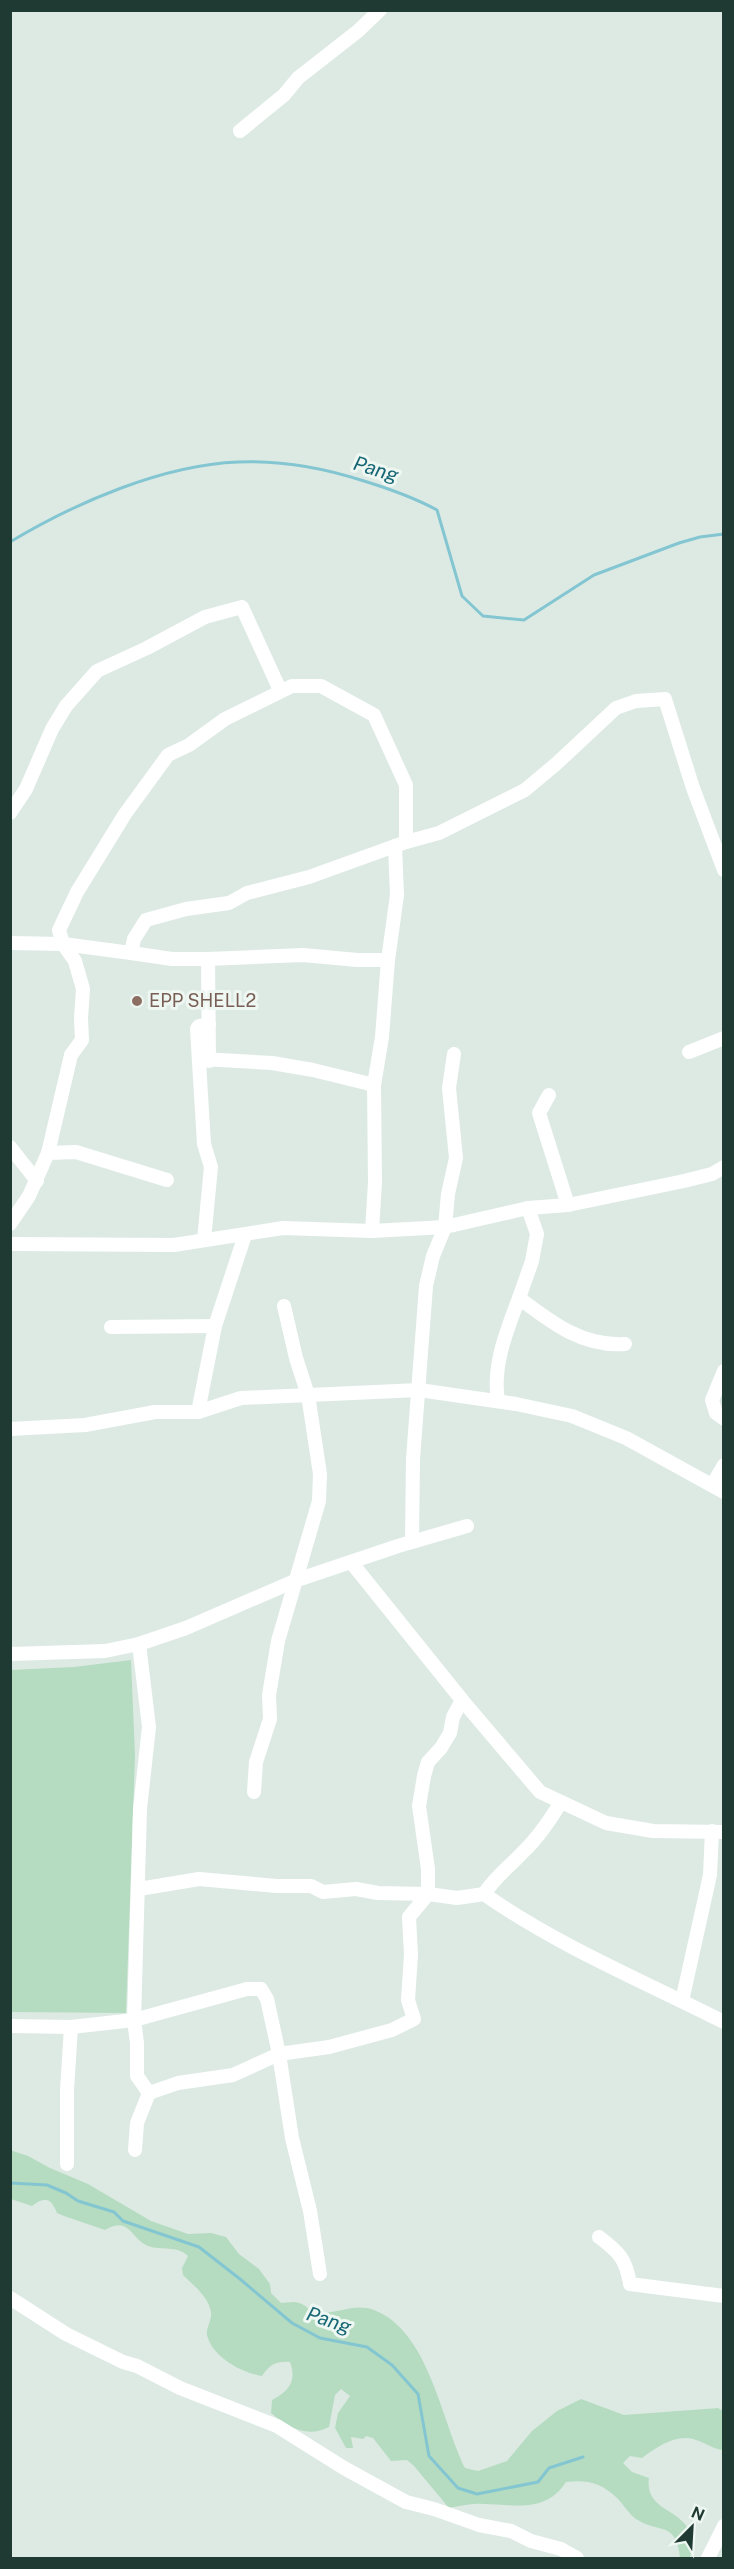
<svg xmlns="http://www.w3.org/2000/svg" width="734" height="2569" viewBox="0 0 734 2569" font-family="'Public Sans',sans-serif">
<style>
.green{fill:#b5dcc0}
.lines{fill:none;stroke-linecap:round;stroke-linejoin:round}
.stream{stroke:#83c6d2;stroke-width:3}
.minor{stroke:#fff;stroke-width:14}
.education-dot{fill:#8d6e63;stroke:#eef7f2;stroke-width:2}
.labels{text-anchor:middle;stroke-width:6;stroke-linejoin:round;paint-order:stroke}
.education-label{font-size:18px;fill:#785e54;stroke:#eef7f2;text-anchor:start}
.water-label{font-size:20px;font-style:italic;fill:#186776;stroke:#eef7f2}
</style>
<rect width="100%" height="100%" fill="#ddeae4"/>
<g class="green">
<polygon points="131,1660 135,1756 126,2013 11,2012 10,1670 74,1667"/>
<path d="M10,2150L28,2156L50,2168L88,2184L151,2221L188,2234L211,2233L226,2237L239,2254L259,2269L270,2284L271,2293L281,2303C286,2303 294,2301 299,2303C305,2304 309,2311 315,2312C335,2316 353,2302 374,2310C429,2331 441,2420 465,2468L478,2471L507,2461L532,2431L557,2411L581,2399L624,2415L718,2408L723,2411V2450C713,2449 706,2443 696,2440C677,2433 657,2447 642,2458L630,2456L623,2463L632,2472L649,2478C643,2519 703,2505 690,2558H680C676,2520 659,2534 636,2519C628,2513 624,2505 617,2498C600,2482 587,2480 566,2482C545,2514 515,2504 483,2504C472,2503 460,2506 449,2508L414,2466L407,2460L391,2461L373,2438L366,2436L363,2439L351,2437L353,2448H346L335,2428L338,2413L350,2396L341,2389L335,2395L329,2427C308,2438 288,2428 271,2413L272,2400C289,2391 297,2381 290,2362C277,2361 270,2364 262,2376C242,2373 212,2357 207,2335C206,2328 212,2320 211,2312C208,2296 194,2286 183,2275L182,2268L188,2256C177,2245 161,2251 148,2246C137,2242 132,2229 123,2226C116,2224 111,2227 105,2230L64,2216L57,2213C51,2198 45,2196 32,2206L11,2199Z"/>
</g>
<g class="lines">
<g class="stream">
<path d="M10,542C75,503 162,465 238,462C281,460 324,468 364,481C390,489 413,497 437,510L462,596L483,616L524,620L594,575L679,543L700,537L724,534"/>
<polyline points="10,2183 47,2185 66,2193 78,2201 114,2212 123,2221 199,2247 240,2279 292,2323 320,2338 367,2347 392,2365 418,2394 429,2456 458,2488 477,2494 538,2482 549,2468 583,2457"/>
</g>
<g class="minor">
<polyline points="240,131 284,95 298,78 358,31 380,10"/>
<polyline points="10,813 26,789 52,729 66,706 97,671 147,648 205,617 242,607 280,690"/>
<polyline points="10,943 63,944 131,953 134,939 146,920 186,909 229,903 247,893 309,877 406,842 439,833 525,790 556,764 616,708 636,701 665,699 693,788 724,870"/>
<polyline points="131,953 172,959 208,959"/>
<polyline points="689,1052 724,1038"/>
<polyline points="202,1059 272,1063 313,1070 374,1085"/>
<polyline points="209,1061 208,959 303,955 357,960 388,960 397,895 395,846"/>
<polyline points="549,1095 539,1113 568,1205"/>
<polyline points="10,1147 37,1181"/>
<polyline points="48,1153 76,1152 167,1180"/>
<path d="M528,1208L537,1234L532,1261L519,1298C552,1323 583,1347 625,1344"/>
<polyline points="10,1224 29,1196 48,1153 71,1055 82,1040 81,1018 83,989 75,961 63,944 59,930 77,892 125,814 168,755 189,745 225,719 292,686 321,686 374,715 406,785 406,842"/>
<polyline points="372,1231 375,1182 374,1085 382,1037 388,960"/>
<polyline points="204,1240 211,1167 204,1144 197,1029 199,1026 209,1024"/>
<polyline points="10,1244 174,1245 283,1228 372,1231 445,1227 528,1208 568,1205 684,1181 712,1174 724,1167"/>
<polyline points="111,1327 215,1326"/>
<polyline points="724,1371 712,1400 716,1413 724,1419"/>
<path d="M498,1401C492,1366 507,1330 519,1298"/>
<polyline points="198,1412 215,1326 245,1235"/>
<polyline points="10,1429 85,1425 155,1412 198,1412 241,1398 419,1390 516,1404 572,1416 626,1438 724,1492"/>
<polyline points="712,1485 724,1465"/>
<polyline points="412,1542 413,1459 426,1286 433,1256 445,1227 448,1194 456,1158 449,1088 454,1054"/>
<polyline points="351,1562 462,1700 540,1792 606,1823 653,1831 724,1832"/>
<polyline points="10,1654 105,1651 139,1644 186,1628 297,1580 398,1546 467,1526"/>
<polyline points="254,1792 256,1762 270,1719 269,1695 278,1641 319,1501 320,1474 308,1395 296,1358 284,1306"/>
<path d="M139,1889L199,1879L277,1886H311L323,1892L356,1889L378,1893L428,1894L457,1898L484,1894C558,1946 643,1981 724,2022"/>
<path d="M484,1894C495,1877 509,1867 523,1852C538,1838 550,1820 561,1802"/>
<polyline points="682,2001 710,1875 712,1831"/>
<polyline points="10,2026 71,2027 134,2020 247,1989 261,1989 267,1999 279,2054 292,2138 310,2211 320,2274"/>
<polyline points="149,2093 178,2083 233,2075 279,2054 329,2047 392,2030 414,2019 408,2000 411,1955 409,1917 428,1894 428,1869 419,1806 424,1776 428,1762 441,1748 450,1733 453,1717 462,1700"/>
<polyline points="135,2150 137,2123 149,2093 137,2076 137,2043 134,2020 140,1809 149,1727 139,1644"/>
<polyline points="67,2164 67,2090 71,2027"/>
<path d="M599,2237C619,2252 626,2259 630,2284L724,2296"/>
<polyline points="10,2298 66,2334 123,2362 137,2366 180,2388 277,2426 344,2468 406,2502 434,2509 479,2525 511,2531 531,2541 561,2549 577,2558"/>
<polyline points="708,2558 724,2526"/>
</g>
</g>
<circle class="education-dot" cx="137" cy="1001" r="6"/>
<g class="labels">
<g class="education-label">
<text x="149" y="1007">EPP SHELL2</text>
</g>
<g class="water-label">
<text transform="translate(376 469) rotate(17)" y="7">Pang</text>
<text transform="translate(329 2320) rotate(19)" y="7">Pang</text>
</g>
</g>
<rect width="734" height="2569" fill="none" stroke="#1f3a32" stroke-width="24"/>
<g transform="translate(692 2527) rotate(24)" stroke="#eef7f2" stroke-width="4.5" paint-order="stroke">
<path d="M0-4.5L10 22L0 15L-10 22Z" fill="#1f3a32"/>
<text y="-9" font-size="16" font-weight="bold" text-anchor="middle" fill="#1f3a32">N</text>
</g>
</svg>
